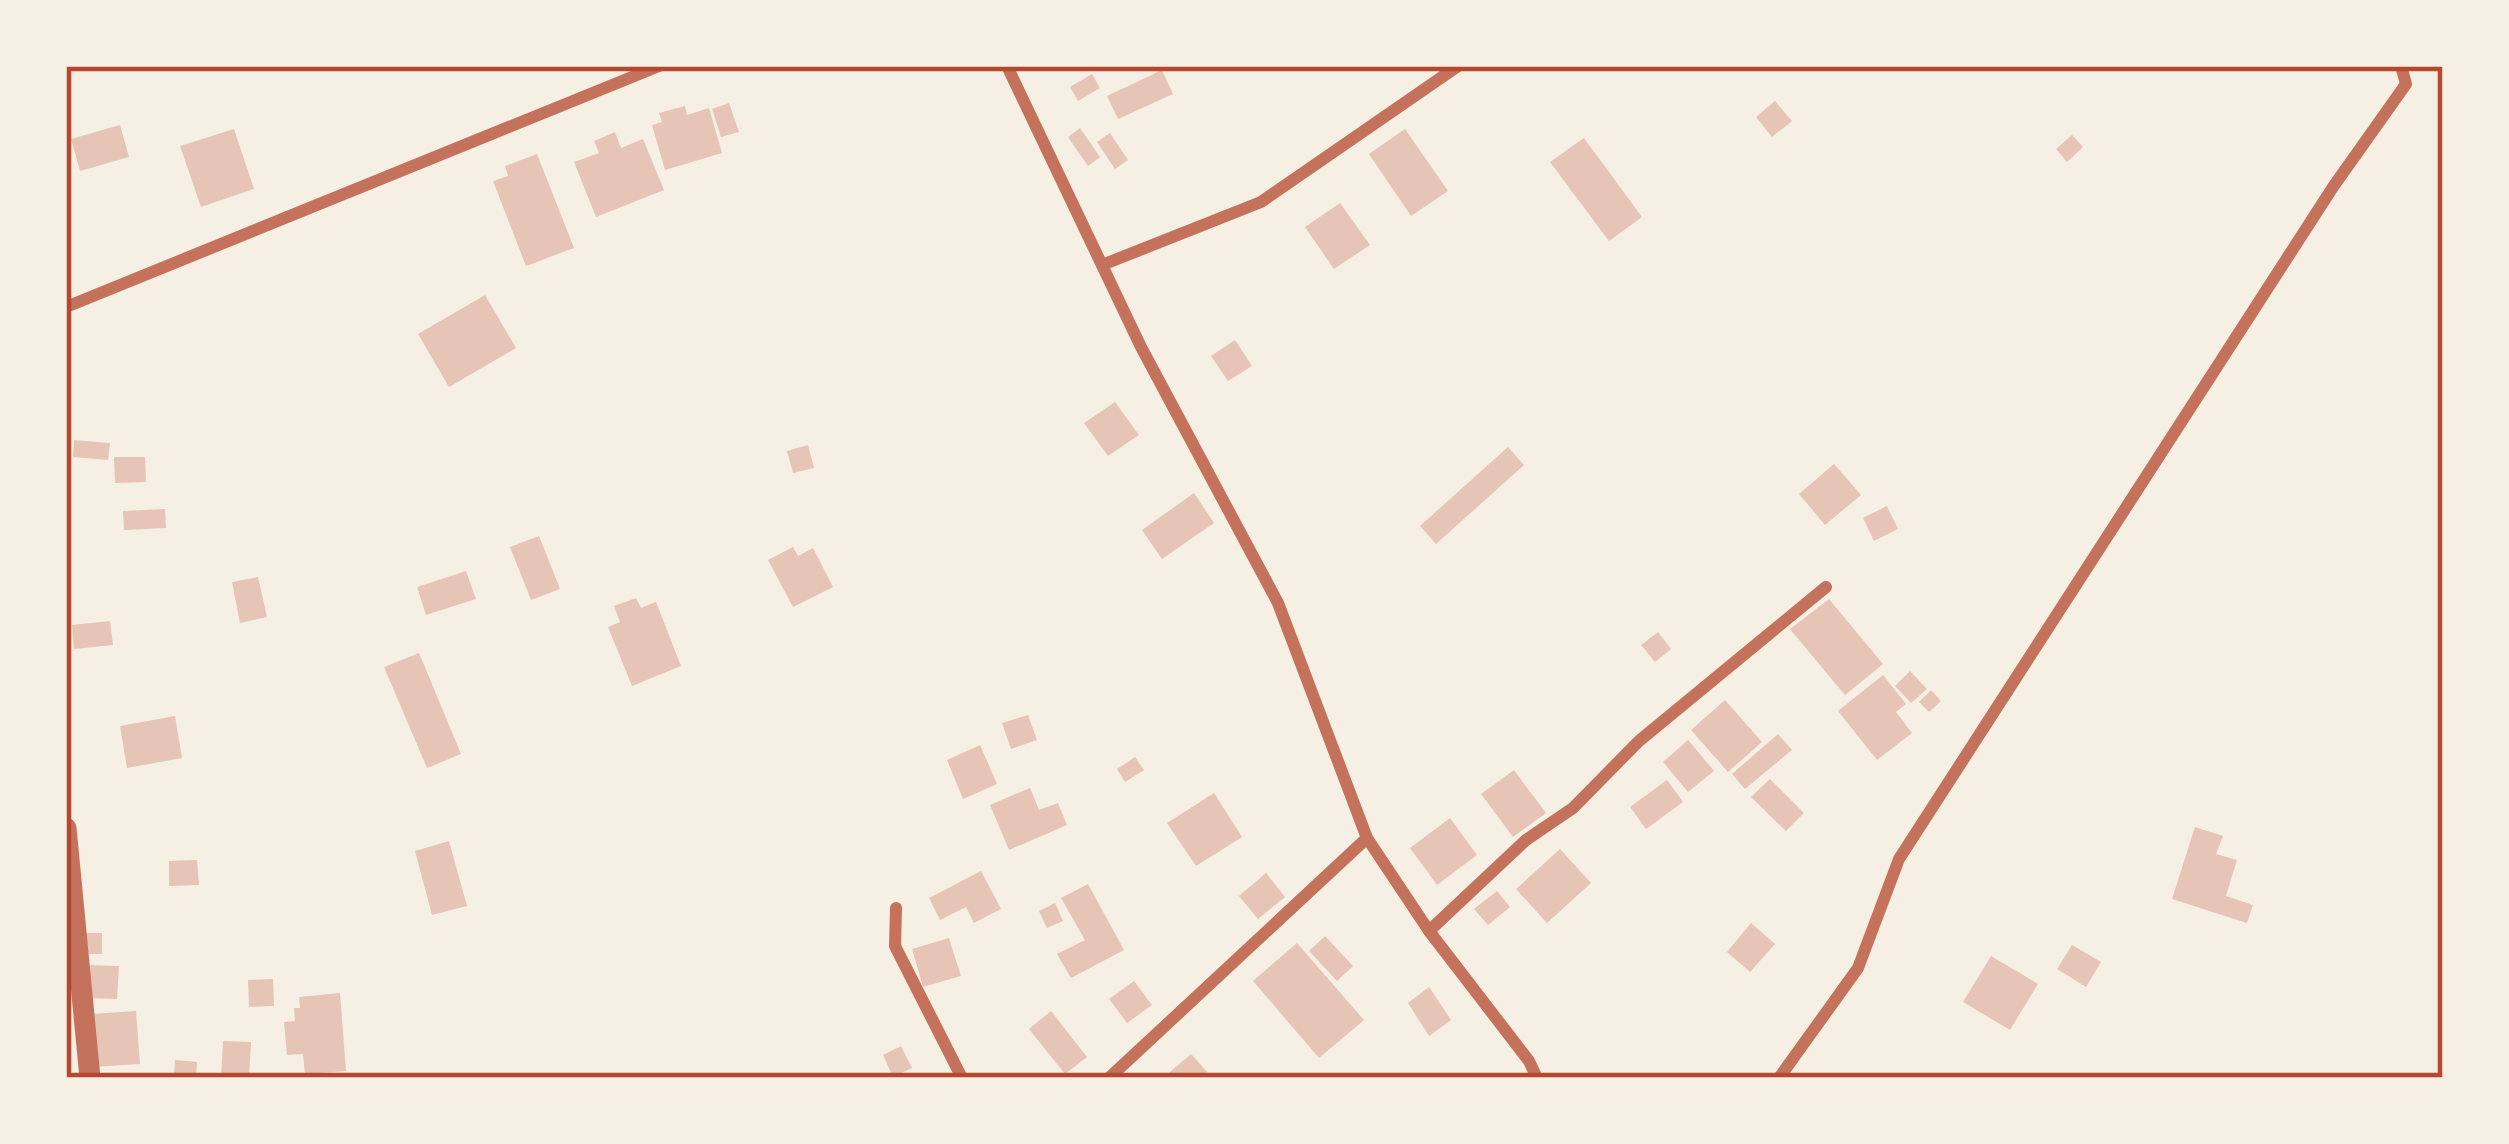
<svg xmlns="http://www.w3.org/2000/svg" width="2509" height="1144" viewBox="0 0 2509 1144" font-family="'Archivo Narrow',sans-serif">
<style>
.building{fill:#e6c5b7}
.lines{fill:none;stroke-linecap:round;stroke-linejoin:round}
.minor{stroke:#c5725c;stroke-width:12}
.tertiary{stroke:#c5725c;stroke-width:21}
.neatline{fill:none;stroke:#b5482f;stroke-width:4.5}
</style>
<rect width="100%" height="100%" fill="#f6efe4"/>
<g class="building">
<polygon points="1162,70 1173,94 1118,119 1107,96"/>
<polygon points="1092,74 1100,88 1078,101 1070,87"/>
<polygon points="1775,101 1792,121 1772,137 1756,117"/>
<polygon points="729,103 739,132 721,137 712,109"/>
<polygon points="685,106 687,115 709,108 722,153 665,170 652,125 662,122 659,113"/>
<polygon points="120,125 129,157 80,171 71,139"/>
<polygon points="1080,128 1100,157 1088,166 1068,137"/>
<polygon points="234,129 254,189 201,207 180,146"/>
<polygon points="1405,129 1448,191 1411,216 1369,154"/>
<polygon points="615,132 621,148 643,139 664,190 596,217 574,162 599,153 594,141"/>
<polygon points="1110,133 1128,160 1115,169 1097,142"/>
<polygon points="2072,135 2083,147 2067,162 2056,149"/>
<polygon points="1584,138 1642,217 1609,241 1550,162"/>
<polygon points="537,154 574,248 526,266 493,181 508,176 505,166"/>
<polygon points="1340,203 1370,245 1334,269 1305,227"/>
<polygon points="485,295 516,348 449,387 418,334"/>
<polygon points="1235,340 1252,366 1228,381 1211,356"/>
<polygon points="1115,402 1139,435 1108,456 1084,423"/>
<polygon points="74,440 110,443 108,460 73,457"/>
<polygon points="808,445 814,468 793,473 787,451"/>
<polygon points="1508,447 1524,465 1436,544 1420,526"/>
<polygon points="114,457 145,457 146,482 115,483"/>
<polygon points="1834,464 1861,495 1825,525 1799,494"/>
<polygon points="1194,493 1214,523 1162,559 1142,530"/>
<polygon points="1887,506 1898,529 1874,541 1863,518"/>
<polygon points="165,509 166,528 124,530 123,511"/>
<polygon points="539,536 560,589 531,600 510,547"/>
<polygon points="793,547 798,556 813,548 833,587 793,607 768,560"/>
<polygon points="466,571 476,599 426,615 417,587"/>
<polygon points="258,577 267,617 240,623 232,582"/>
<polygon points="636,598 641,608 656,602 681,666 632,686 608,627 620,622 614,606"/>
<polygon points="1829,599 1883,664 1845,695 1790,629"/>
<polygon points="110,621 113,645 74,649 72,625"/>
<polygon points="1658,632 1671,649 1655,662 1641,645"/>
<polygon points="419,653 461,754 427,768 384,667"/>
<polygon points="1910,671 1927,689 1911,703 1895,686"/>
<polygon points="1883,675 1906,704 1896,712 1912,733 1877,760 1838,711"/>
<polygon points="1931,690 1941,701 1929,712 1919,702"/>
<polygon points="1725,700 1762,742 1728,772 1691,730"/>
<polygon points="1028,715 1037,740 1011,749 1002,723"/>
<polygon points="175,716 182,758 127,768 120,726"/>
<polygon points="1778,734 1792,750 1745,789 1732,774"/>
<polygon points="1688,740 1714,771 1688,792 1663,762"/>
<polygon points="980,745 997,784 963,799 947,760"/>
<polygon points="1135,757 1144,770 1125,782 1117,769"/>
<polygon points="1514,770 1546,813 1513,837 1481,794"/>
<polygon points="1770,779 1804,813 1786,831 1751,797"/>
<polygon points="1667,780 1683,802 1646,829 1630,807"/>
<polygon points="1030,788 1039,810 1058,803 1067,825 1009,850 990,805"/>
<polygon points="1214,793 1242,837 1196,866 1167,823"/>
<polygon points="1450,818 1477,855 1437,885 1410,848"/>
<polygon points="2195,827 2223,836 2216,854 2237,860 2226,896 2253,905 2247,923 2172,899"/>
<polygon points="449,841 467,906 432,915 415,851"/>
<polygon points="1560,849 1591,883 1547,923 1516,889"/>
<polygon points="197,860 199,885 169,886 169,861"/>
<polygon points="981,871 1001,909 974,923 966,907 940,920 929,898"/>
<polygon points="1266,873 1285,897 1258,919 1239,896"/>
<polygon points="1088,884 1124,950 1071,978 1057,954 1085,940 1061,898"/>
<polygon points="1497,891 1510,907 1488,925 1474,909"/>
<polygon points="1055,903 1063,921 1047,928 1039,911"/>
<polygon points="1751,923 1775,944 1750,972 1727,952"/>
<rect x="85" y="933" width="17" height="21"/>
<polygon points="1325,936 1353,966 1337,981 1309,951"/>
<polygon points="949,938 961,976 923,987 912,949"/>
<polygon points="1297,943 1364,1020 1319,1058 1253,981"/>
<polygon points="2072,945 2101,962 2086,987 2057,969"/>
<polygon points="1991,956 2038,984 2010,1030 1963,1002"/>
<polygon points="85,965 119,966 117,999 83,998"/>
<polygon points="273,979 274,1006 249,1007 248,980"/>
<polygon points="1134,981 1152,1005 1127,1023 1109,999"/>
<polygon points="1429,987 1451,1020 1429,1036 1408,1003"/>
<polygon points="340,993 346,1071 305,1074 303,1054 287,1055 284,1022 295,1021 294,1008 300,1008 299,997"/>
<polygon points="136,1011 140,1064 94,1067 90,1014"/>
<polygon points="1051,1011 1087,1057 1065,1074 1029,1029"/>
<polygon points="223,1041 251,1042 249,1078 221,1078"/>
<polygon points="901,1046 912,1068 893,1077 883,1055"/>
<polygon points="1191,1054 1208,1073 1202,1078 1163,1078"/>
<polygon points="175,1060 197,1062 196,1078 174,1078"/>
</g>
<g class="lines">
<g class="minor">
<polyline points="1007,66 1141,347 1278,603 1367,838 1429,931 1529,1061 1537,1078"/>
<polyline points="1102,265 1261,202 1458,66"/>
<polyline points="66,307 659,66"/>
<polyline points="896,908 895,946 962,1078"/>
<polyline points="1429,931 1526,840 1573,808 1639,741 1826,587"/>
<polyline points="1109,1078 1367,838"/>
<polyline points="1779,1078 1858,968 1899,859 2333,187 2406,84 2401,66"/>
</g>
<polyline class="tertiary" points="66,828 90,1078"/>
</g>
<rect width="2509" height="1144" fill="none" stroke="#f6efe4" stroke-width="138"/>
<rect x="69" y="69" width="2371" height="1006" class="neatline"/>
</svg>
